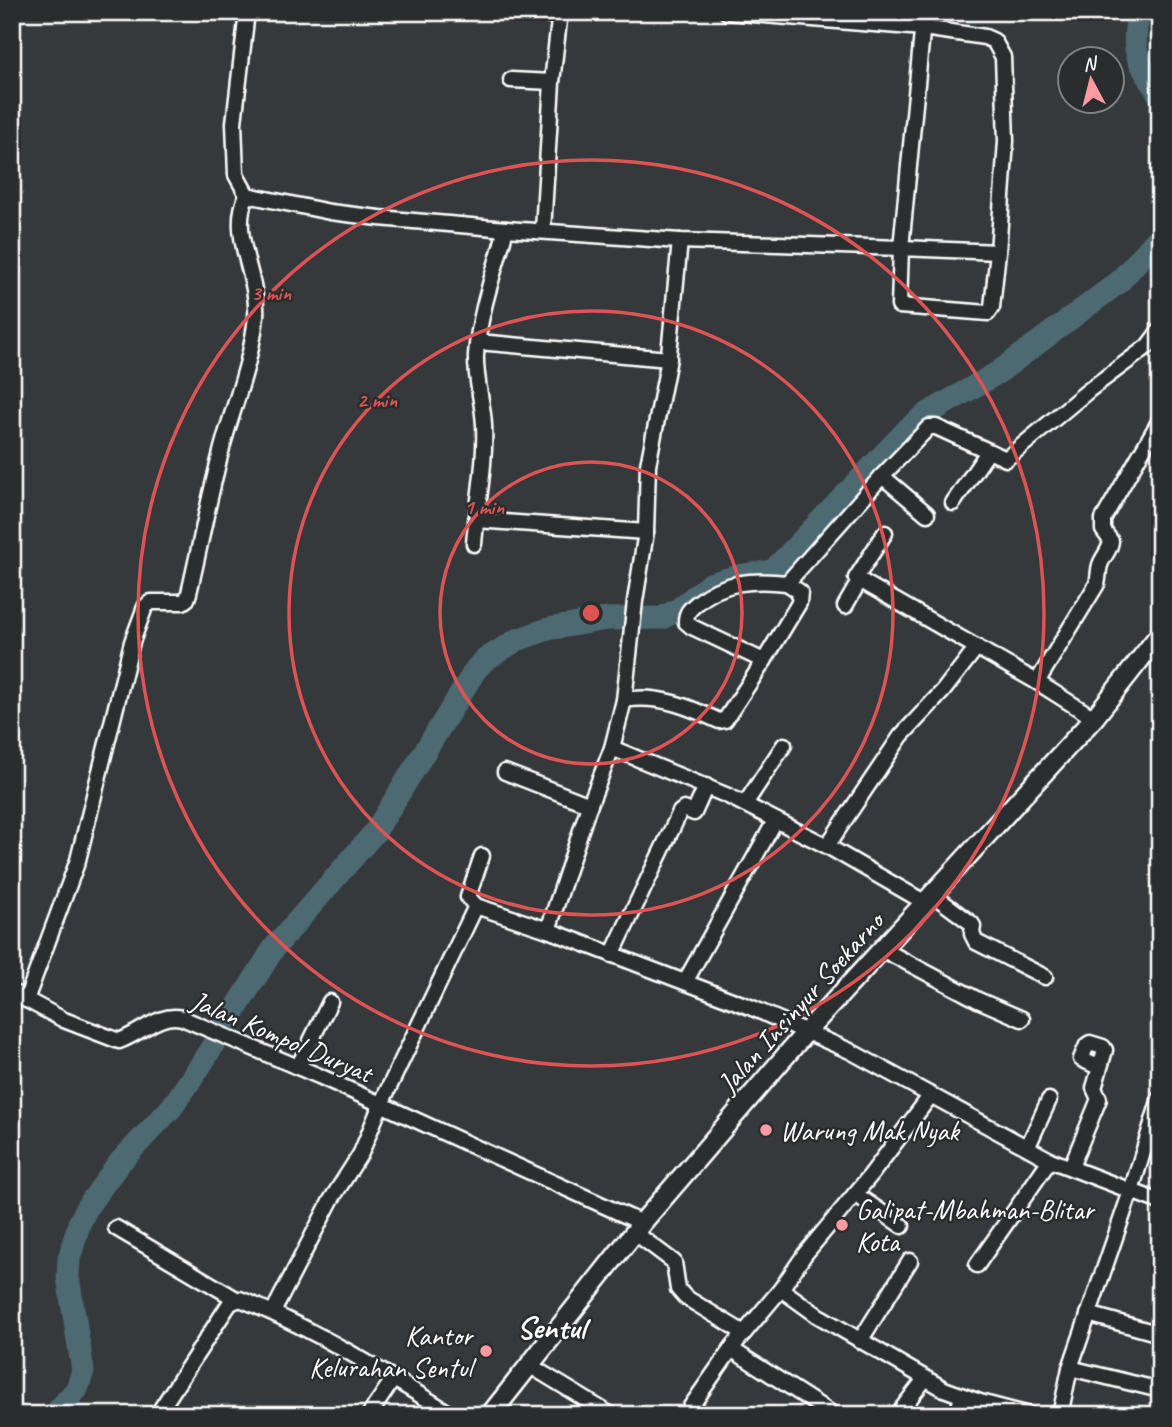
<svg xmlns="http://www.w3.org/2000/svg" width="1172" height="1427" viewBox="0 0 1172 1427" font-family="Caveat,sans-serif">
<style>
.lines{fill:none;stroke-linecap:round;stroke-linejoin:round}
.river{stroke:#4e6a73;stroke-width:23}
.minor-casing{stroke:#fff;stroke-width:19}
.major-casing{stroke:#fff;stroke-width:23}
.minor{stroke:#2a2d2e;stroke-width:14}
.major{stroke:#2a2d2e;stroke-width:18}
.ring{fill:none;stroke:#de5353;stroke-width:3.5}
.poi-dot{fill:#ff9aa2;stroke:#2a2d2e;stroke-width:2.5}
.labels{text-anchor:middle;stroke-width:5;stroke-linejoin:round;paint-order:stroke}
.street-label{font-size:28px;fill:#fff;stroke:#2a2d2e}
.poi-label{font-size:28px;fill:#fff;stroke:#2a2d2e;text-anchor:start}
.quarter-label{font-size:32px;font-weight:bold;fill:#fff;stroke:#2a2d2e}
.centre{fill:#de5353;stroke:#2a2d2e;stroke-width:3.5}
.ring-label{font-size:21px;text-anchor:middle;font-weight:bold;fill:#de5353;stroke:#2a2d2e;stroke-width:5;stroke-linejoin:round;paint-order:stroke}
</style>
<rect width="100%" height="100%" fill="#35393c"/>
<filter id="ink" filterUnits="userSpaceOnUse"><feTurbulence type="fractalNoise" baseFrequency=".0143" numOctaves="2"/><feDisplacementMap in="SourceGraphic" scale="14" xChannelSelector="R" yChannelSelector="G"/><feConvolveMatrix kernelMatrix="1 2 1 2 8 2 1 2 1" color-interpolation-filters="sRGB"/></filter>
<g filter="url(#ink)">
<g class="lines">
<g class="river">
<path d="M1139,12C1129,54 1139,60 1160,96"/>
<polyline points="54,1415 77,1389 83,1371 68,1277 69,1259 79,1224 87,1207 120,1162 172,1107 200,1066 274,948 375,832 476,669 486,659 517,640 548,629 607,619 662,618 679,609 710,584 738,576 773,571 909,428 927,414 999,372 1119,282 1160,236"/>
</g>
<defs>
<g id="minor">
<polyline points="531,12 559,16"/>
<polyline points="727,12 923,28 985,37 994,41 1003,57 1006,141 998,252 901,248 899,306 988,313 992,307 998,252"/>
<polyline points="511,80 552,82"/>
<polyline points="247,195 330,212 379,218 506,229 680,241 901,248 924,12"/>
<polyline points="543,230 552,82 560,12"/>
<polyline points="478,342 669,359"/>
<polyline points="882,476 927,514"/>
<polyline points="953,503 988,452"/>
<polyline points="476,520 646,532"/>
<polyline points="885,533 856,578 1037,682 1094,718"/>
<path d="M474,544C477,505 486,464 484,425C483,402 475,379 476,355C479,313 495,270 506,229"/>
<polyline points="845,606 860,580"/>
<path d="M764,661L692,627L686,622C686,612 690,609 697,603C723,581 754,579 787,583"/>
<path d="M1037,682L1097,584C1099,577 1098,571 1100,565C1103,556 1110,551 1111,541L1103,530V519L1160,420"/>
<path d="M624,700C659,694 689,707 719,721L725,720L764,661L799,603L800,592L787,583L882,476L929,427H936L1006,459L1089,390L1148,346L1160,330"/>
<polyline points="612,748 728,796 827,846 924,902"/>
<polyline points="505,772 590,805"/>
<polyline points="745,804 784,745"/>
<polyline points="827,846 901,736 943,691 977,647"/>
<polyline points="932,894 971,923 973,926 972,934 976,942 1045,977"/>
<polyline points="476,906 468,897 482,856"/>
<polyline points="548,930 588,809 612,748 624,700 635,601 646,532 648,465 668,364 680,241"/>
<polyline points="882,949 978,1000 1022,1019"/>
<polyline points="612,955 680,812 684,809 694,813 706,786"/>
<polyline points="685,982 775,821"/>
<path d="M12,992L64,1020L119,1041C140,1034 160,1012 182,1018L319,1076L642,1223"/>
<path d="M26,1000L78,860L132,642L145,607L151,602H183L187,599L189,593C201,542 210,491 224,441C236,399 252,359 256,316C259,275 228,234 247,195L236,175L234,123L247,12"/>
<polyline points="298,1067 330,1002"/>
<polyline points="1028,1146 1049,1100"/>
<polyline points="1071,1167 1099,1099 1094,1088 1105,1050 1103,1047 1090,1043 1087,1045 1081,1059 1098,1067"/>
<polyline points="855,1194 902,1226"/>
<polyline points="116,1228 236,1299"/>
<polyline points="634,1232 674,1262 678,1289 685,1297 744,1333"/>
<polyline points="977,1265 1050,1160"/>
<polyline points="781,1289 817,1315 944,1389 980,1402 1030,1415"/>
<polyline points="273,1312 331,1200 361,1153 381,1104 476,906 548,930 750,1007 850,1051 1050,1160 1160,1202"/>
<polyline points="1088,1314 1160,1334"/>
<polyline points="860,1341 910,1261"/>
<polyline points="731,1349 834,1415"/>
<polyline points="529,1365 611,1415"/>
<polyline points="1070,1368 1160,1390"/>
<path d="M157,1415L230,1303L240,1299C315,1329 384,1372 452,1415"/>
<polyline points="369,1415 394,1378"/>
<polyline points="685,1415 734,1345 781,1289 805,1254 870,1176 931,1095"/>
<polyline points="897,1415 925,1379"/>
<polyline points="957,1415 962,1396"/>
<polyline points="1060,1415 1070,1368 1131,1191 1160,1098"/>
</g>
<polyline id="major" points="490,1415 642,1223 806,1032 1094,718 1160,634"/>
</defs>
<use href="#minor" class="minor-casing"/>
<use href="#major" class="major-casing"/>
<use href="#minor" class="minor"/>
<use href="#major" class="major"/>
</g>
</g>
<g class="ring">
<circle cx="591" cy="613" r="151"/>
<circle cx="591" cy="613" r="302"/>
<circle cx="591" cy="613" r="453"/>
</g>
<g class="poi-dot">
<circle cx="766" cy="1130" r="7"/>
<circle cx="842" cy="1225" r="7"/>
<circle cx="486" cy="1351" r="7"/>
</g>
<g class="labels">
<g class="street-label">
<text transform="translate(800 1002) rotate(-48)" y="10">Jalan Insinyur Soekarno</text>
<text transform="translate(282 1036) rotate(23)" y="10">Jalan Kompol Duryat</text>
</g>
<g class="poi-label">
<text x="780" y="1140">Warung Mak Nyak</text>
<text x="856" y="1219">Galipat-Mbahman-Blitar<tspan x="856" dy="32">Kota</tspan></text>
<text x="472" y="1345" text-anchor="end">Kantor<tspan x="472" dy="32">Kelurahan Sentul</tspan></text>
</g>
<g class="quarter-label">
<text x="551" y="1338">Sentul</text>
</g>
</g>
<circle cx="591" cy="613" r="10" class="centre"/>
<g class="ring-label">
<text x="271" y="300">3 min</text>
<text x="377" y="407">2 min</text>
<text x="484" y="514">1 min</text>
</g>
<rect width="1172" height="1427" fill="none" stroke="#2a2d2e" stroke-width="42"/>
<rect x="21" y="21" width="1130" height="1385" fill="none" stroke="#fff" stroke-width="2.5" filter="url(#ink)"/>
<g transform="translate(1091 80) rotate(353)"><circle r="33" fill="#2a2d2e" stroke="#7f8182" stroke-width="2"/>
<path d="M0-5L12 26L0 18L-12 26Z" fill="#ff9aa2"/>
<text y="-10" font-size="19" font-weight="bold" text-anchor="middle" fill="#ffffff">N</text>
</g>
</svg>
